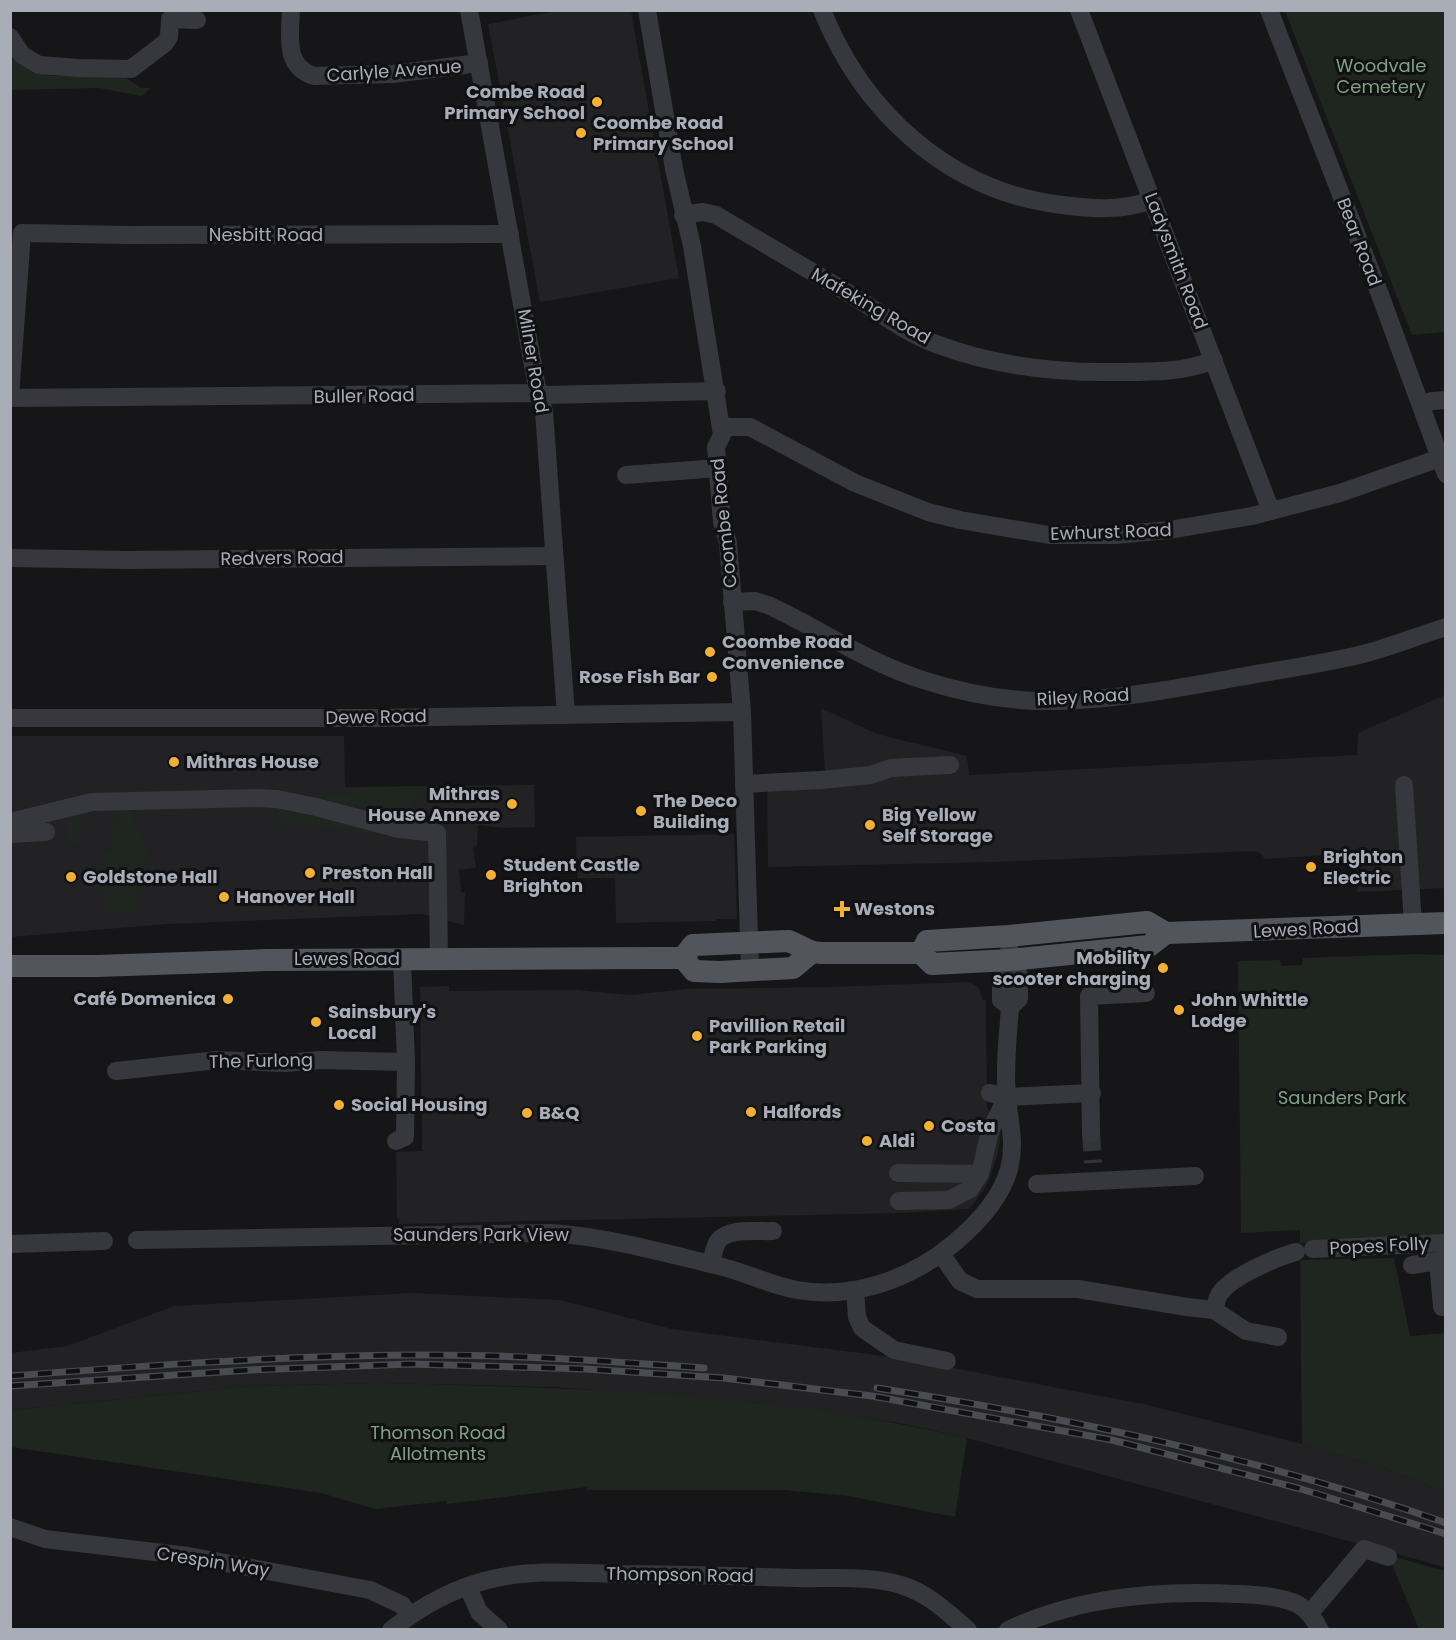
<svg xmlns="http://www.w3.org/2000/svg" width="1456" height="1640" viewBox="0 0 1456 1640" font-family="Poppins,sans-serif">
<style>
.built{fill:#222225}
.green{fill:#1e261f}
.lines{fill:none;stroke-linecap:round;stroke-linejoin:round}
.minor-tunnel{stroke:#333438;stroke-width:18;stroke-dasharray:18 9;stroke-linecap:butt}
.minor{stroke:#37383d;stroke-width:18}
.major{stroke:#53555c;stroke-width:22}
.rail-casing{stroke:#4a4c52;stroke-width:7}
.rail{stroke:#111113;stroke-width:4.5;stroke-dasharray:14;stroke-linecap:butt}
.poi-dot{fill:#f2b134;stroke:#111113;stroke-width:2}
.labels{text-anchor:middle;stroke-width:6;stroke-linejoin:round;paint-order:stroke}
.park-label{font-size:18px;fill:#7fa381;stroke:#111113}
.street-label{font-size:18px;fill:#a8adb8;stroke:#111113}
.poi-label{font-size:18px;font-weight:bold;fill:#a8adb8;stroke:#111113;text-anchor:start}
</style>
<rect width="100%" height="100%" fill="#161618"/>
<g class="built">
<polygon points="561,10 631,11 679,278 540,302 488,24"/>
<polygon points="1445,695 1445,888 1357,892 1355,853 1265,859 1259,852 1254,851 992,862 768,867 767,774 825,771 821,708 877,734 967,756 969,775 1357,755 1358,733"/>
<polygon points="10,736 344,736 345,787 534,785 535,827 504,828 478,825 477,845 473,848 476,868 459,870 461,892 465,893 464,925 422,914 168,924 11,937"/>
<polygon points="734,834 737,919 716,919 716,921 616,923 615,878 577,878 576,837"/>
<polygon points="970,982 978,987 983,1000 986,1000 987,1107 1001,1130 998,1152 990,1178 983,1191 969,1209 899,1213 399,1224 399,1218 397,1218 396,1152 422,1151 420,987 449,986 449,991 578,990 630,995 687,989 830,987"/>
<polygon points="412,1293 560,1300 672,1329 900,1358 1143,1404 1302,1444 1389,1470 1445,1493 1445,1567 967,1438 900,1423 761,1403 554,1387 378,1383 250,1386 11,1410 10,1353 67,1346 174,1306"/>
</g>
<g class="green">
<polygon points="1285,11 1445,11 1445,332 1412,335"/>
<polygon points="10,50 32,71 43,74 54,76 86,74 126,78 141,88 150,88 142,96 99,88 11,90"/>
<polygon points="471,786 462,796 453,790 445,796 437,790 432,795 425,790 411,804 411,810 418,817 458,816 463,821 405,822 361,807 302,795 356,794 360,791 359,787"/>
<path d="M277,799L397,837C372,835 348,830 323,827C307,825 293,826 277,822Z"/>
<polygon points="119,801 126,801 148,852 140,882 136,912 105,913 104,852 112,852 111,825 120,825"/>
<polygon points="79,806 80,843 67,843 67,809"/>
<polygon points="1415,954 1445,955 1445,1236 1300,1243 1300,1230 1241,1233 1238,961 1280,960 1281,966 1302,965 1303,958"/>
<polygon points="1394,1258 1410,1336 1445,1333 1445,1493 1389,1470 1302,1444 1300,1260"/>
<path d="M378,1383C505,1386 633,1389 760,1403C830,1410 899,1423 967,1438L955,1517L848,1496L784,1490H587V1487L447,1504L446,1501L375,1509L321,1493L11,1447V1410L250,1386Z"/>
<polygon points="1388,1555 1445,1571 1445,1629 1419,1629"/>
</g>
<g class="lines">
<polyline class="minor-tunnel" points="1091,1133 1093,1163"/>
<g class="minor">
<path d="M291,10C290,36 284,67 314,76L393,74L479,63"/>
<polyline points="469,10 538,393 544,411 566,715"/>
<polyline points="647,10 674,169 692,246 722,435 716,447 722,522 728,543 742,712 750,971"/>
<path d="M822,10C863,113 950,192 1062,205C1093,209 1122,211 1152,200"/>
<polyline points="1079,10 1271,511"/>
<polyline points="1269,10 1379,292 1446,474"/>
<polyline points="10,37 22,55 39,65 79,68 131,69 165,43 169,37 170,19 197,20"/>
<path d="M683,215L703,212L716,215C762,242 808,269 853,296C880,313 906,333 936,344C992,365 1056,373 1115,372C1147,372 1184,373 1214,360"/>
<polyline points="10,397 22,233 127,235 510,234"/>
<polyline points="10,398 538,393 546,395 717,391"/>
<polyline points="1421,405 1432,401 1446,400"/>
<polyline points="721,427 750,427 855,483 928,512 960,520 1049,535 1115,535 1169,530 1252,516 1340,493 1440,458"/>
<polyline points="626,475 718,468"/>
<polyline points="10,558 127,560 554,556"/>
<path d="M732,602L755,601L768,605C820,629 868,663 923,680C960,692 1001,700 1040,701C1103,702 1167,690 1229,679C1272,671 1316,665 1359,655C1388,648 1417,636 1446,627"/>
<polyline points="10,718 376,718 742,712"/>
<polyline points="744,784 821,780 871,775 891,768 950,765"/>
<polyline points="1404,785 1413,924"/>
<polyline points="10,822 92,802 258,798 277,799 316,807 399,829 437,833 439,958"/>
<polyline points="10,834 46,832"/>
<polyline points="1009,936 1010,969 1001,979 1001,1000 1010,1007"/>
<polyline points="1010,1007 1019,999 1019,975 1010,969"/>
<polyline points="116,1071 217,1060 285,1063 320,1060 406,1062 402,959"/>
<polyline points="990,1093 1007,1097 1092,1093"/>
<polyline points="1091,1133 1089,996 1146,993"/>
<polyline points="396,1141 405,1137 406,1062"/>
<polyline points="898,1173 980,1174"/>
<polyline points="1037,1184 1195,1176"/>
<polyline points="899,1201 949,1200 970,1189 980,1174 990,1131 1007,1097"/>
<path d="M137,1240L551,1233C607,1237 661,1252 715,1265C743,1271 769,1285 797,1290C852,1300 911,1279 953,1244C977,1224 1001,1199 1009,1169C1016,1142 1009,1123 1007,1097C1004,1067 1008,1036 1010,1007"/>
<polyline points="10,1244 104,1241"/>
<polyline points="1313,1249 1446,1243"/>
<path d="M941,1254L960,1281L977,1289H1078L1187,1307L1214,1310C1216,1304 1217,1296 1221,1292C1233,1276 1277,1257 1296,1252"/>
<polyline points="1438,1261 1442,1307"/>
<path d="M711,1264C713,1256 714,1247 718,1241C729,1227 758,1232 773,1231"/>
<polyline points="1412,1265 1446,1260"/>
<polyline points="855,1290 857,1317 862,1328 894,1350 947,1361"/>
<polyline points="1214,1310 1246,1331 1278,1337"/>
<polyline points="10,1527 45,1539 188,1556 370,1590 402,1605 410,1615"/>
<polyline points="468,1587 479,1612 499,1630"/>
<polyline points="1310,1613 1364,1549 1388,1557"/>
<path d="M391,1630C420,1607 456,1587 492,1579C533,1569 577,1573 619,1574C678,1574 737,1576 796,1578C829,1579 870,1575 901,1585C928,1593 947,1612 968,1630"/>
<path d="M1008,1630C1077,1597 1161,1590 1237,1594C1257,1595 1282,1596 1299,1605C1309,1611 1315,1620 1320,1630"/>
</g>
<g class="major">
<polyline points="921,953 927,941 1009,936 1147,922 1166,933 1446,923"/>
<polyline points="683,958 693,945 789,941 812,952 822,953 921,953 932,964 1010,960 1149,946 1166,933"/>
<polyline points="10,966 97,966 267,960 656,958 683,958 694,971 720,972 793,968 812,952"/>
</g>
<defs>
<g id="rail">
<path d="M10,1376C143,1366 276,1356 410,1355C508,1354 606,1361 704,1368"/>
<polyline points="10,1386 250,1370 411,1364 585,1369 724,1378 872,1396 1112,1440 1301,1489 1446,1534"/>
<path d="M877,1388C1070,1418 1261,1458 1446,1523"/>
</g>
</defs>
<use href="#rail" class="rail-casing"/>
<use href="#rail" class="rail"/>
</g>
<g class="poi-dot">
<circle cx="597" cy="102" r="6"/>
<circle cx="581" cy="133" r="6"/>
<circle cx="710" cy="652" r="6"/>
<circle cx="712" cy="677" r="6"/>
<circle cx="174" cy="762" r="6"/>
<circle cx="512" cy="804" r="6"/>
<circle cx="641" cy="811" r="6"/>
<circle cx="870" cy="825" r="6"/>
<circle cx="1311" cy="867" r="6"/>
<circle cx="310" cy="873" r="6"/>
<circle cx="491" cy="875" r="6"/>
<circle cx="71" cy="877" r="6"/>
<circle cx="224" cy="897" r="6"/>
<path d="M839 900h6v6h6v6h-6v6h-6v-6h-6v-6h6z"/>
<circle cx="1163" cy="968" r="6"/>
<circle cx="228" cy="999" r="6"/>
<circle cx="1179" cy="1010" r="6"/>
<circle cx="316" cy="1022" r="6"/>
<circle cx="697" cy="1036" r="6"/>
<circle cx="339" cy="1105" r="6"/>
<circle cx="751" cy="1112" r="6"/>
<circle cx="527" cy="1113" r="6"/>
<circle cx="929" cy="1126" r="6"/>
<circle cx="867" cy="1141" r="6"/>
</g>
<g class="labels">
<g class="park-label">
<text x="1381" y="72">Woodvale<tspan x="1381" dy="21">Cemetery</tspan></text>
<text x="1342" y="1104">Saunders Park</text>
<text x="438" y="1439">Thomson Road<tspan x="438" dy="21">Allotments</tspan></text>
</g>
<g class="street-label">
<text transform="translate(394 71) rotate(-4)" y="6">Carlyle Avenue</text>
<text x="266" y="241">Nesbitt Road</text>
<text transform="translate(1359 242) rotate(69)" y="6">Bear Road</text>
<text transform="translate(1176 261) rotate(69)" y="6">Ladysmith Road</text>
<text transform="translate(871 306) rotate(30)" y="6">Mafeking Road</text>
<text transform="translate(533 361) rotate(80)" y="6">Milner Road</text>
<text transform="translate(364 396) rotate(-1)" y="6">Buller Road</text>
<text transform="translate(724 523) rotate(-96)" y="6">Coombe Road</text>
<text transform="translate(1111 532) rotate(-2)" y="6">Ewhurst Road</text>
<text transform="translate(282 558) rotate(-1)" y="6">Redvers Road</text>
<text transform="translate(1083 697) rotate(-3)" y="6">Riley Road</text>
<text transform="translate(376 717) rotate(-1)" y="6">Dewe Road</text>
<text transform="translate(1306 929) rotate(-3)" y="6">Lewes Road</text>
<text x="347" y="965">Lewes Road</text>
<text transform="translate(261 1061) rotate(-1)" y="6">The Furlong</text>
<text x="481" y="1241">Saunders Park View</text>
<text transform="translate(1379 1246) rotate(-3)" y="6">Popes Folly</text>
<text transform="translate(213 1562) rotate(9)" y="6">Crespin Way</text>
<text transform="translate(680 1575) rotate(1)" y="6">Thompson Road</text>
</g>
<g class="poi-label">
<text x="585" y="98" text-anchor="end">Combe Road<tspan x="585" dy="21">Primary School</tspan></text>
<text x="593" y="129">Coombe Road<tspan x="593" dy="21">Primary School</tspan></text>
<text x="722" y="648">Coombe Road<tspan x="722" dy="21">Convenience</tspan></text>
<text x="700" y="683" text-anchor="end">Rose Fish Bar</text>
<text x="186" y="768">Mithras House</text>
<text x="500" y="800" text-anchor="end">Mithras<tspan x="500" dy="21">House Annexe</tspan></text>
<text x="653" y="807">The Deco<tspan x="653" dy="21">Building</tspan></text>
<text x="882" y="821">Big Yellow<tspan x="882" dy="21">Self Storage</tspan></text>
<text x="1323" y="863">Brighton<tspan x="1323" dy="21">Electric</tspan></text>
<text x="503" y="871">Student Castle<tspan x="503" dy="21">Brighton</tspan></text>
<text x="322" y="879">Preston Hall</text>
<text x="83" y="883">Goldstone Hall</text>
<text x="236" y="903">Hanover Hall</text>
<text x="854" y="915">Westons</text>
<text x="1151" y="964" text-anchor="end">Mobility<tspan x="1151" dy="21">scooter charging</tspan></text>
<text x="216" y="1005" text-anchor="end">Café Domenica</text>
<text x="1191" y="1006">John Whittle<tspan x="1191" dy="21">Lodge</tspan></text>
<text x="328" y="1018">Sainsbury's<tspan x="328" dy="21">Local</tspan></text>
<text x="709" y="1032">Pavillion Retail<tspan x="709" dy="21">Park Parking</tspan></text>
<text x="351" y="1111">Social Housing</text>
<text x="763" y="1118">Halfords</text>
<text x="539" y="1119">B&amp;Q</text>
<text x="941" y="1132">Costa</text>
<text x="879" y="1147">Aldi</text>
</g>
</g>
<rect width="1456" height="1640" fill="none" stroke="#a8adb8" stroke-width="24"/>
</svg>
